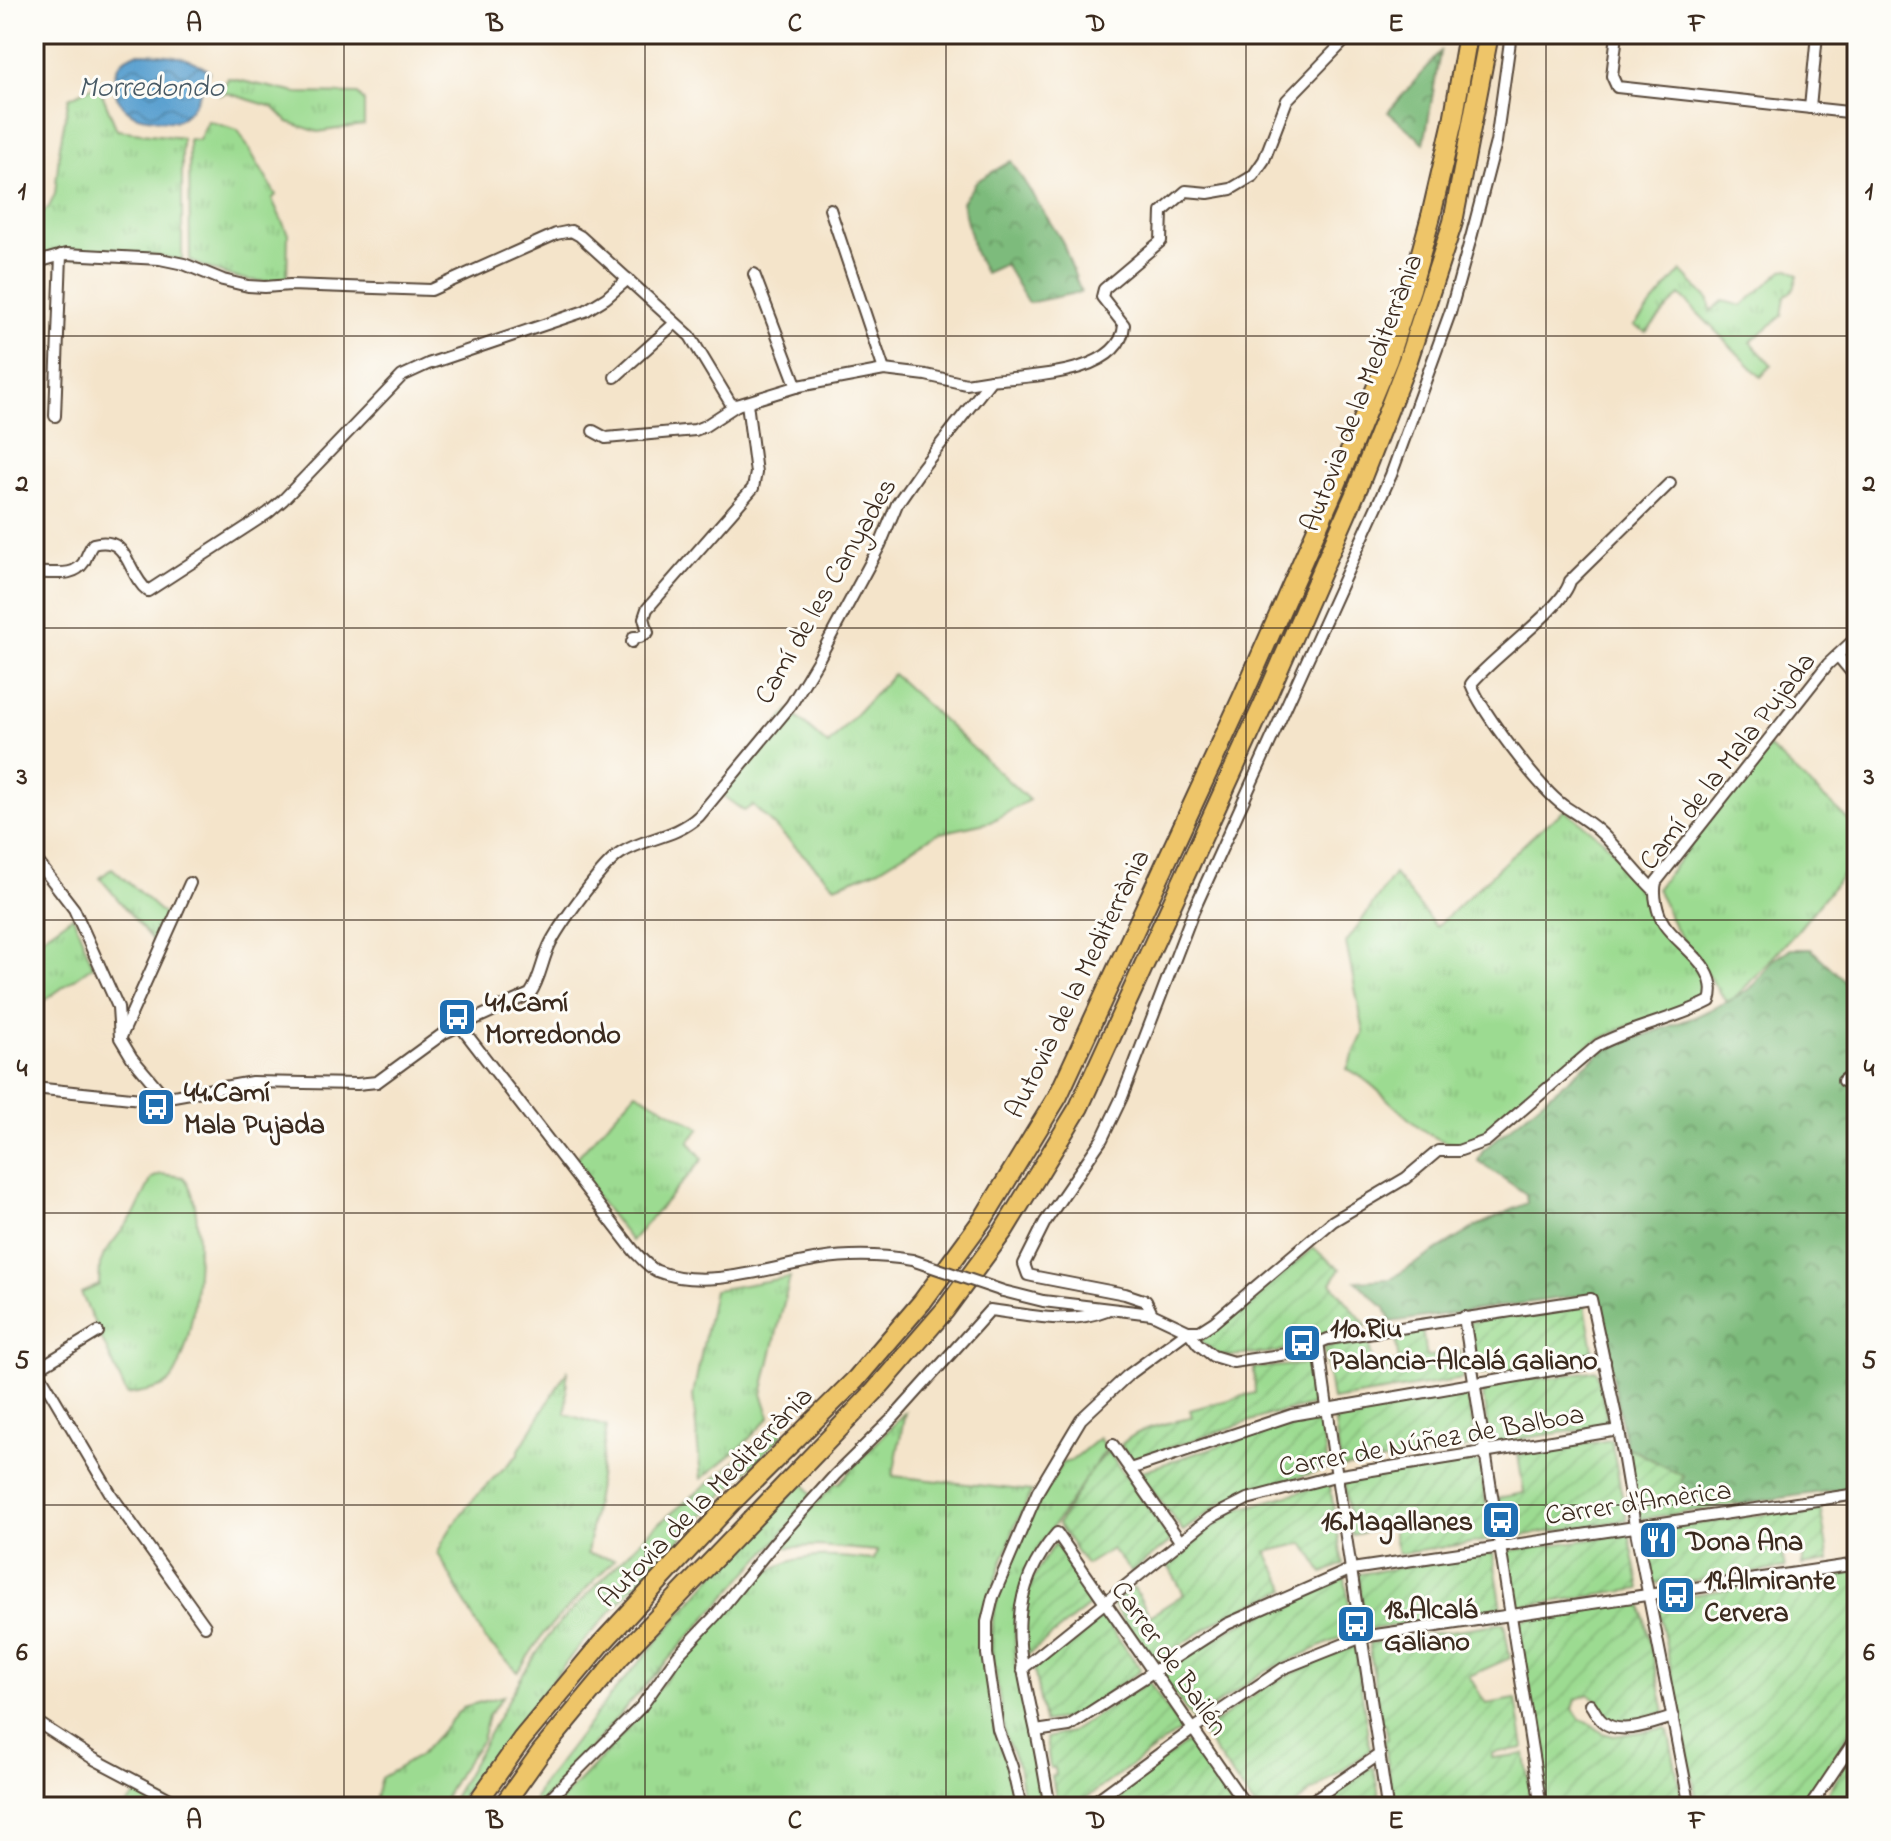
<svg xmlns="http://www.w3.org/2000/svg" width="1891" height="1841" viewBox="0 0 1891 1841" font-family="'Indie Flower',sans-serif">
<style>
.grass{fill:url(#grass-tufts);stroke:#6c8258;stroke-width:2}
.forest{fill:url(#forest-crowns);stroke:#5c724c;stroke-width:2}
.garden{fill:url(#garden-furrows);stroke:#6c8258;stroke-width:2}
.water{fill:url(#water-waves);stroke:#4b6677;stroke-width:2}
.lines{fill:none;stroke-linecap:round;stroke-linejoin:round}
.minor-casing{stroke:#574638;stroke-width:14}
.motorway-casing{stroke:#574638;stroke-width:22}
.minor{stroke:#fff;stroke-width:10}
.motorway{stroke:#eec569;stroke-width:18}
.minor-bridge-casing{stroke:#574638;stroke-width:14;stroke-linecap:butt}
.minor-bridge{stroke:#fff;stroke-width:10}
.grid{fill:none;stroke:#3b2a1e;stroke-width:2;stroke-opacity:0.55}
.labels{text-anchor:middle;stroke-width:6;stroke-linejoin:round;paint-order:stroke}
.street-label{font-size:28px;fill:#3b2a1e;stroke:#fdfcf7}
.poi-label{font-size:28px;font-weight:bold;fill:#3b2a1e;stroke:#fdfcf7;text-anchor:start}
.water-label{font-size:30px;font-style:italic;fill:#485a65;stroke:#fdfcf7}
.neatline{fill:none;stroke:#3b2a1e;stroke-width:3}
.grid-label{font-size:26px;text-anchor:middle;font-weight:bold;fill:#3b2a1e}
</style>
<defs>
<pattern id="grass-tufts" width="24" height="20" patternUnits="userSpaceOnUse" patternTransform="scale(2)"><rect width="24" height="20" fill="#9cdb91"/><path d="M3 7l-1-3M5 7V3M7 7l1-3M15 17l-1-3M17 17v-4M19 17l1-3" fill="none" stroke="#87bc7d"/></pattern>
<pattern id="forest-crowns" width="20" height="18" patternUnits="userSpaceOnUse" patternTransform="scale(2)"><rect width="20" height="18" fill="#7dbb7b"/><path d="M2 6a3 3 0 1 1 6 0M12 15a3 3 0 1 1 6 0" fill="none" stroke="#689864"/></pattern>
<pattern id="garden-furrows" width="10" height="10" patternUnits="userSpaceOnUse" patternTransform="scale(2)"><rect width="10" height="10" fill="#9cdb91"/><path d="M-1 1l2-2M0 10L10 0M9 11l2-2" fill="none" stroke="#87bc7d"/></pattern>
<pattern id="water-waves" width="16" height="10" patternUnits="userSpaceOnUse" patternTransform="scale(2)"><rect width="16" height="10" fill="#5ba1d0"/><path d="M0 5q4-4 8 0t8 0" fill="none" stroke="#4c83a8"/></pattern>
</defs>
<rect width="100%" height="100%" fill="#fdfcf7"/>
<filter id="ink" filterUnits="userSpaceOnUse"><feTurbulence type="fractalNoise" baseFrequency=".0125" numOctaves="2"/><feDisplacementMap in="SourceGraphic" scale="16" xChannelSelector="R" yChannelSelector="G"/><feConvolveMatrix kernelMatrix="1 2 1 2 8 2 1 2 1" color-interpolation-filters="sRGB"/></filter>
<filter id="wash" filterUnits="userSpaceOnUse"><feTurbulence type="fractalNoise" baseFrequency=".006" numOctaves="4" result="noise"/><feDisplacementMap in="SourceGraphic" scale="32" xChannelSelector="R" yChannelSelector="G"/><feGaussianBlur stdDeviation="1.8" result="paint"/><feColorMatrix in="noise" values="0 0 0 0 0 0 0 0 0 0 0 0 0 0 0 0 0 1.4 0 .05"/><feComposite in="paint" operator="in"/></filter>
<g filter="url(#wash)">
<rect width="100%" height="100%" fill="#f4e4ca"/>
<g class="grass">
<polygon points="228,78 297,93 358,94 364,101 364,125 318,132 288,122 273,107 227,93 220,95"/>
<polygon points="98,84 117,130 182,138 182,260 149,255 34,259 34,220 49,207 55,194 60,145 69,98"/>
<path d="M208,121L238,130L276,195L272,199L288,234L287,281C247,284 227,276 190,261L189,139L199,140Z"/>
<polygon points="1789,269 1798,275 1794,289 1785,296 1782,316 1750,342 1772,365 1761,377 1680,295 1646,332 1634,326 1681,271 1709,300 1711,311 1723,301 1742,306 1783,270"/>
<polygon points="893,674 1029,800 990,822 936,834 879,869 835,886 753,805 744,811 722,795 789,710 828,745"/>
<polygon points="1768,746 1857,828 1857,857 1798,930 1729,1005 1674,927 1657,888"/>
<path d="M1565,810C1594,832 1621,852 1640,884C1648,896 1650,911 1658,923C1671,943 1726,978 1697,1004L1628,1026L1592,1043L1478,1142C1425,1159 1388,1086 1347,1069L1364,1032L1346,943L1394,874L1436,927L1537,832Z"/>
<polygon points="112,868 168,918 156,945 100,878"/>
<polygon points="73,916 93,966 42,1002 34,990 34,943"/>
<polygon points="636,1092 700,1128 689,1142 703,1159 631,1241 571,1164"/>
<path d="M161,1174L183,1177C211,1200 196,1361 168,1383C158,1391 139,1392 127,1395L81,1293L99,1285L100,1265L104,1254L135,1213L152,1178Z"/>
<polygon points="790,1277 762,1394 770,1417 741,1447 701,1479 693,1395 714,1290"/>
<path d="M567,1371L566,1414L607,1427L587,1554L615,1559L543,1634L518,1672L485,1640L438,1553C451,1518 491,1480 519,1454V1450Z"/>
<path d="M905,1412L893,1476L1032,1491L1015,1526L988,1602L995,1734L1005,1758L1018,1807H554C579,1781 606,1755 629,1727C673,1675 723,1584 789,1562C816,1553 846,1558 874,1560L877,1551L818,1546L775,1548L835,1483H839Z"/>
<polygon points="779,1420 782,1435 634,1586 581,1644 453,1807 448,1807 523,1674 552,1631 652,1529 732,1464"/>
<polygon points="1099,1438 1106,1449 1036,1551 1030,1564 1015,1620 1015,1664 1042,1807 1025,1807 1018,1765 1005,1736 992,1650 993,1617 1000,1588 1031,1517 1062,1463 1071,1461"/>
<polygon points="803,1482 814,1499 649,1681 539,1807 532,1807 540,1787 611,1695 714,1575"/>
<polygon points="503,1696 488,1716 482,1740 459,1772 440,1807 378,1807 376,1796 381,1778 420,1755 463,1707"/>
<polygon points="141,1789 178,1807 125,1807"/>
</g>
<g class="forest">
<polygon points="1440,52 1425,139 1424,143 1388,112"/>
<polygon points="1011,161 1062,241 1081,292 1028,303 1005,264 985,273 974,252 962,202 977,181"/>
<polygon points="1790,949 1811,949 1844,980 1857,972 1857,1487 1739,1504 1715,1494 1679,1489 1682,1476 1672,1473 1626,1446 1597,1293 1391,1322 1385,1308 1356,1281 1390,1279 1477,1226 1527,1203 1526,1194 1478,1161 1483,1150 1604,1050 1695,1017 1739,996 1753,986 1773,960"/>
</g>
<g class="garden">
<polygon points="1313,1248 1340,1269 1331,1283 1367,1326 1312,1337 1278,1352 1231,1356 1220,1355 1202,1343 1202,1339"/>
<polygon points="1585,1305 1594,1355 1482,1375 1478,1372 1469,1322"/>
<polygon points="1422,1330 1427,1357 1460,1351 1463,1379 1332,1400 1324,1350 1326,1347 1368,1339 1373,1366 1399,1362 1395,1335"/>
<path d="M1310,1364L1318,1401L1315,1404L1269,1415L1132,1460L1121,1445C1141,1425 1166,1425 1192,1417L1190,1410L1255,1393L1254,1368Z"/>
<polygon points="1596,1370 1609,1426 1490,1443 1482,1389 1502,1386 1500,1381 1557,1377"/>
<polygon points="1466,1392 1476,1443 1473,1447 1341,1468 1334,1417 1336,1415"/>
<polygon points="1320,1417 1328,1469 1248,1491 1225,1501 1183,1531 1139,1472 1291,1422"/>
<polygon points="1611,1440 1627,1520 1505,1538 1498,1498 1524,1493 1518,1454"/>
<polygon points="1626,1446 1683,1476 1680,1489 1715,1494 1739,1504 1640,1519"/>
<polygon points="1108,1451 1171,1541 1131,1572 1112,1549 1086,1565 1058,1524 1089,1473"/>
<polygon points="1476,1461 1479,1463 1492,1540 1398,1554 1392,1527 1352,1535 1344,1482"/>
<polygon points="1327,1484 1330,1486 1343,1564 1323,1573 1304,1543 1266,1552 1287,1589 1227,1615 1155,1662 1151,1661 1114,1606 1114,1602 1134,1588 1150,1616 1184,1594 1166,1562 1236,1510"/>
<polygon points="1820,1506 1829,1561 1802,1565 1804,1554 1788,1549 1785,1540 1779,1542 1785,1568 1675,1584 1673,1580 1654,1584 1643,1532"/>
<polygon points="1629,1534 1640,1589 1515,1607 1507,1551"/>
<path d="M1055,1543L1094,1602L1025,1657C1020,1606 1025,1585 1055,1543Z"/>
<polygon points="1493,1553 1502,1609 1366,1630 1358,1574"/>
<polygon points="1857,1571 1857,1721 1802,1807 1698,1807 1658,1605 1663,1604 1661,1599"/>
<polygon points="1345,1578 1353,1632 1260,1674 1194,1721 1160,1674 1232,1628"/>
<polygon points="1641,1602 1665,1712 1618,1723 1600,1714 1598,1700 1589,1694 1576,1699 1573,1709 1580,1719 1588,1722 1603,1733 1614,1736 1665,1728 1668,1730 1684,1807 1546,1807 1518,1621 1573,1610"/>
<polygon points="1101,1615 1140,1668 1139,1672 1069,1718 1044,1722 1034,1669"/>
<polygon points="1504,1623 1510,1658 1469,1676 1486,1704 1516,1699 1524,1748 1492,1753 1492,1758 1525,1754 1532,1807 1394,1807 1384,1740 1388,1739 1385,1723 1381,1724 1369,1643"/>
<polygon points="1355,1645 1370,1750 1291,1807 1255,1807 1201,1732 1270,1684"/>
<polygon points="1149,1682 1181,1730 1086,1798 1057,1803 1052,1776 1056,1775 1055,1768 1050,1768 1046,1738 1071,1732"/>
<polygon points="1190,1741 1238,1807 1098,1807"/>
<polygon points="1857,1746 1857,1807 1819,1807 1852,1755"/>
<polygon points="1371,1766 1374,1768 1381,1807 1314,1807"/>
</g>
<path class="water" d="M137,53C159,53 193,55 209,72C202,86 196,107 184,116C175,124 165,121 154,119C148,118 140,118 135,115C109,103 104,62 137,53Z"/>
</g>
<g filter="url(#ink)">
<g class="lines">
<defs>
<g id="minor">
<polyline points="1617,34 1612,76 1617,87 1857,113"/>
<polyline points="1810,108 1817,34"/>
<polyline points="830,209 884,370"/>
<polyline points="34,263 66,254 160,259 184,264 223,280 248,286 265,287 290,285 431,290 556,234 571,231 580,236 690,336 731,404 737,405 799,386 884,370 926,375 966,384 991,380"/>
<polyline points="754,274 797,387"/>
<polyline points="615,377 675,323"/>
<polyline points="55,416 61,255"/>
<polyline points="593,431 606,438 695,430 705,426 737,405"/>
<path d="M34,573C51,571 73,579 84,562C87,556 89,549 93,544C130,534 126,574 148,591L268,513L283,500L402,376L428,364L585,311L606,298L628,279"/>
<polyline points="632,642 634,637 640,637 648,632 644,618 647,609 753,488 756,473 747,403"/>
<polyline points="1838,656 1857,679"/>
<polyline points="34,857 74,909 118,1007 120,1038 132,1058 164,1096"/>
<path d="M1654,890C1634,871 1619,849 1599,831C1588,821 1576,814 1564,806C1539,788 1482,712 1471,684C1492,657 1564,608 1570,581L1670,483"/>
<path d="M461,1027L634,1251C641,1258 648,1267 657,1271C707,1291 770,1267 820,1259C851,1254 881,1255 912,1260"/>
<polyline points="121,1037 190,883"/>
<polyline points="1843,1081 1857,1070"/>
<path d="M34,1088L151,1100L252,1082L357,1084L377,1082L444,1033L530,994C541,978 542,959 551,942C562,922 602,865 621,853C646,837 674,839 699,816L791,705L817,662L880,545L897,504L922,468L991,380C1028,376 1121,375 1124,325L1102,297L1104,289L1161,241L1162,212L1186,191L1208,193L1231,189L1253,176L1264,160L1287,100L1351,34"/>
<polyline points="1003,1291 1043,1301 1152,1314 1188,1331 1198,1344 1213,1356 1233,1362 1294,1353 1328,1339 1591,1299 1619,1430 1635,1526 1690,1807"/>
<polyline points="1152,1314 1146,1301 1125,1294 1037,1277 1028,1275 1024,1264 1045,1222 1102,1139 1122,1097 1193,912 1391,475 1450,313 1472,234 1496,142 1511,34"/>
<polyline points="1464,1317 1541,1807"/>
<path d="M1188,1331H1200L1214,1322L1333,1221L1406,1178L1438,1151H1458L1486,1141L1598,1045C1634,1026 1674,1020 1710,1001C1721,967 1679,947 1664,924C1657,913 1653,894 1656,882L1828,664L1857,637"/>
<path d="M1318,1341C1338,1497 1365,1652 1387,1807"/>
<polyline points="37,1369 112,1496 205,1626"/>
<polyline points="34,1371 98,1332"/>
<polyline points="1113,1445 1180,1541"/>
<polyline points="1130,1469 1292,1415 1605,1361"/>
<polyline points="1022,1669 1210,1518 1247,1499 1335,1476 1619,1430"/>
<path d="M1590,1704C1594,1709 1597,1717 1602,1721C1619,1737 1653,1723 1673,1717"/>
<polyline points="34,1720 94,1759 185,1807"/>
<polyline points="1036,1731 1069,1726 1227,1624 1352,1569 1857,1494"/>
<path d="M541,1807L641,1707L678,1655L715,1616L775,1542L835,1475L895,1416L990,1310C1033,1315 1065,1326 1107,1310"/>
<polyline points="1021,1807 1012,1767 998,1729 987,1654 987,1622 993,1597 1038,1491 1081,1419 1127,1376 1188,1331"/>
<path d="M1050,1807C1045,1780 1041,1754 1035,1727C1019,1653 1002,1596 1057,1533L1247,1807"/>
<polyline points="1074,1807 1090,1805 1192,1730 1284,1668 1362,1637 1857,1564"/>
<polyline points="1303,1807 1380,1754"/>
<polyline points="1810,1807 1857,1737"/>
</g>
<g id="motorway">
<polyline points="474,1807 522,1739 601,1644 732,1502 856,1379 922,1302 983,1219 1058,1096 1242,698 1334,490 1388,359 1411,289 1431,216 1453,121 1468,34"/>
<polyline points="502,1807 541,1752 620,1657 875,1391 945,1310 1004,1230 1079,1107 1263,705 1359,485 1408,360 1453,222 1489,34"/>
</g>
</defs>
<use href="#minor" class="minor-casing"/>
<use href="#motorway" class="motorway-casing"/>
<use href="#minor" class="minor"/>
<use href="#motorway" class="motorway"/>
<defs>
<polyline id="minor-bridge" points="912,1260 1003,1291"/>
</defs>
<use href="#minor-bridge" class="minor-bridge-casing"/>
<use href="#minor-bridge" class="minor-bridge"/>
</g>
</g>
<path class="grid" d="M344,34V1807M645,34V1807M946,34V1807M1246,34V1807M1546,34V1807M34,336H1857M34,628H1857M34,920H1857M34,1213H1857M34,1505H1857"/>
<defs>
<symbol id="bus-square" viewBox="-11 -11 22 22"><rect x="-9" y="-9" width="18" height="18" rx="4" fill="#1f6fb2" stroke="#fdfcf7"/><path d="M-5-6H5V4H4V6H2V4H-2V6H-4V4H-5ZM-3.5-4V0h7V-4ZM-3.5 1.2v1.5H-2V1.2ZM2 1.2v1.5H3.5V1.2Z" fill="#fff"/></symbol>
<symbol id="restaurant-square" viewBox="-11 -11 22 22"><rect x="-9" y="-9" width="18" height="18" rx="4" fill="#1f6fb2" stroke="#fdfcf7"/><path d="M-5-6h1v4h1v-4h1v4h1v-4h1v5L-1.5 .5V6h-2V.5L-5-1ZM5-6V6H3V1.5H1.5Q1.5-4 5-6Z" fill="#fff"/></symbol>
</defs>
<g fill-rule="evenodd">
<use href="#bus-square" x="435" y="995" width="44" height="44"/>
<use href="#bus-square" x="134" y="1085" width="44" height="44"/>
<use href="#bus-square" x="1280" y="1321" width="44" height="44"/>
<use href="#bus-square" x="1479" y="1498" width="44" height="44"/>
<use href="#restaurant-square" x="1636" y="1518" width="44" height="44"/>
<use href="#bus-square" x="1654" y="1573" width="44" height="44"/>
<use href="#bus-square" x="1334" y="1602" width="44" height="44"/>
</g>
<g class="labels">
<g class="street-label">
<text transform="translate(1360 392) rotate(-69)" y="10">Autovia de la Mediterrània</text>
<text transform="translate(824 590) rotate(-60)" y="10">Camí de les Canyades</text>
<text transform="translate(1726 760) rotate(-52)" y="10">Camí de la Mala Pujada</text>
<text transform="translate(1076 983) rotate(-64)" y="10">Autovia de la Mediterrània</text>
<text transform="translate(1431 1439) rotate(-10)" y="10">Carrer de Núñez de Balboa</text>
<text transform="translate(704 1496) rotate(-46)" y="10">Autovia de la Mediterrània</text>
<text transform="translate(1638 1501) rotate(-8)" y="10">Carrer d'Amèrica</text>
<text transform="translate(1171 1657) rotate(55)" y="10">Carrer de Bailén</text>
</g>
<g class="poi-label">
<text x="485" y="1011">41.Camí<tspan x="485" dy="32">Morredondo</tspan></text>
<text x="184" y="1101">44.Camí<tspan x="184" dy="32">Mala Pujada</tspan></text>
<text x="1330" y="1337">110.Riu<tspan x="1330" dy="32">Palancia-Alcalá Galiano</tspan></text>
<text x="1473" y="1530" text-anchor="end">16.Magallanes</text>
<text x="1686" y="1550">Dona Ana</text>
<text x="1704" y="1589">19.Almirante<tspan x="1704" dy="32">Cervera</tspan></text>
<text x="1384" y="1618">18.Alcalá<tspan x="1384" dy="32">Galiano</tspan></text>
</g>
<g class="water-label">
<text x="151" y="96">Morredondo</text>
</g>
</g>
<rect width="1891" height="1841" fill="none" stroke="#fdfcf7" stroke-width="88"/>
<rect x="44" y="44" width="1803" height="1753" class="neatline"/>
<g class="grid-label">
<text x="194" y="31">A</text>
<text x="495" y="31">B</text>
<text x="795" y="31">C</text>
<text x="1096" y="31">D</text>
<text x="1396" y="31">E</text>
<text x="1697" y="31">F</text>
<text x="22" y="199">1</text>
<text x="1869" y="199">1</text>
<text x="22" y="491">2</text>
<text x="1869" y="491">2</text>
<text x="22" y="784">3</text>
<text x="1869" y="784">3</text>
<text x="22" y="1076">4</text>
<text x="1869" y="1076">4</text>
<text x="22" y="1368">5</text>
<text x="1869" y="1368">5</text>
<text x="22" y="1660">6</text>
<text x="1869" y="1660">6</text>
<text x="194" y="1828">A</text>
<text x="495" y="1828">B</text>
<text x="795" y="1828">C</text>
<text x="1096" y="1828">D</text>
<text x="1396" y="1828">E</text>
<text x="1697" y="1828">F</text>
</g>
</svg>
